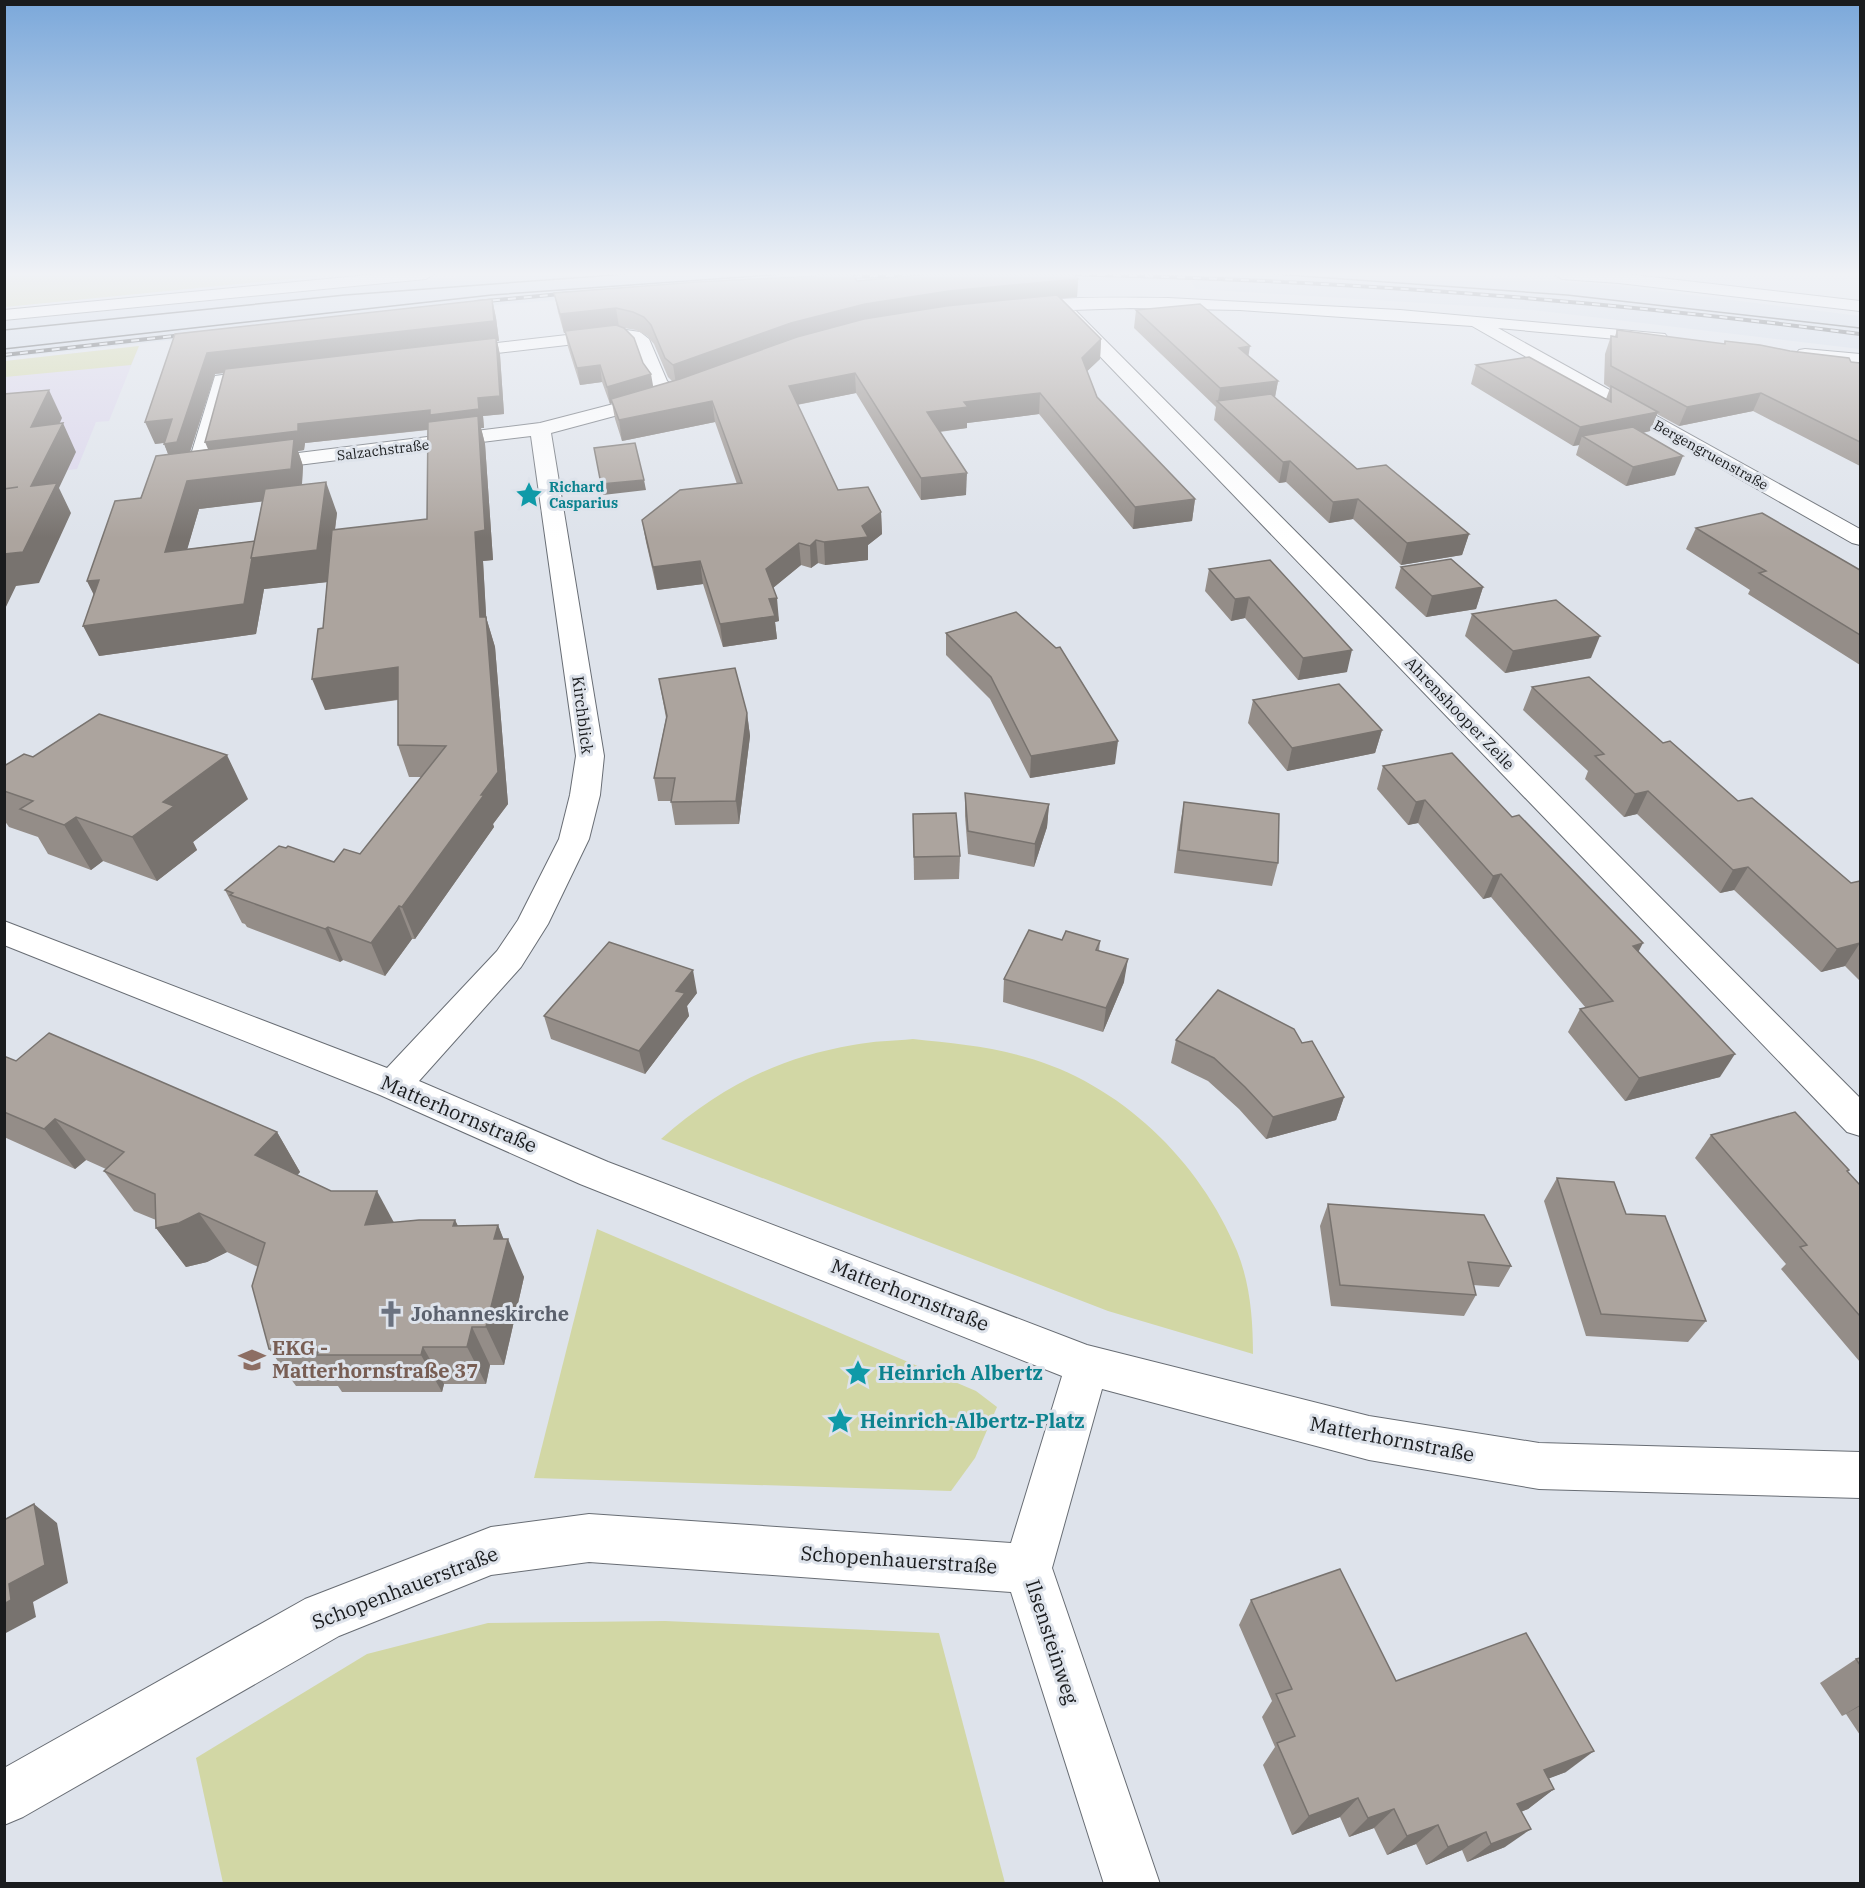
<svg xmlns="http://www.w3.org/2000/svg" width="1865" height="1888" viewBox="0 0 1865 1888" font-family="'IBM Plex Serif',serif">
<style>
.commercial{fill:#dad5eb}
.built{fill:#ced8e6}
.green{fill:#d2d7a5}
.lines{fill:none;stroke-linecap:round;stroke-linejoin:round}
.street-casing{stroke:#686d74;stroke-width:2}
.street{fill:#fff;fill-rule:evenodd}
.tram{stroke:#414447;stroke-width:1.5}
.rail-casing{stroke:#414447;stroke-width:4}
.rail{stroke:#dee3eb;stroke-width:2;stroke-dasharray:8;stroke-linecap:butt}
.wall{fill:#948d88;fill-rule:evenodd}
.shaded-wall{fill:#78736f}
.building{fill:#aca49e;stroke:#78736f;stroke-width:1.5}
.labels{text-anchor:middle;stroke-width:6;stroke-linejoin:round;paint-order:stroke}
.far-street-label{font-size:14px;fill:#1a1c1e;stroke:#dee3eb}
.far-culture-label{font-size:14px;font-weight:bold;fill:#0d838f;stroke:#dee3eb;text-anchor:start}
.street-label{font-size:16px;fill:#1a1c1e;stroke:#dee3eb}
.near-street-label{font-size:20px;fill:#1a1c1e;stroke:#dee3eb}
.near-worship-label{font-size:20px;font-weight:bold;fill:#5b616d;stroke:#dee3eb;text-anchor:start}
.near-education-label{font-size:20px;font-weight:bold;fill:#785e54;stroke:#dee3eb;text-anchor:start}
.near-culture-label{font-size:20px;font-weight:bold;fill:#0d838f;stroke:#dee3eb;text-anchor:start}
</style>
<rect width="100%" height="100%" fill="#dee3eb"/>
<polygon class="commercial" points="139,346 109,421 96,422 77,469 5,477 4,361"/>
<polygon class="built" points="489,274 1443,274 1610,285 1860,316 1860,349 1533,310 1196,289 1191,281 928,279 722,287 507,304 5,358 4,321"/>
<g class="green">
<polygon points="5,274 340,274 5,307"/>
<polygon points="139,346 131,365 5,377 5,361"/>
<path d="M913,1039C951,1043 988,1046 1025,1057C1120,1083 1200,1161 1237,1251C1250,1283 1253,1319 1253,1354L1108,1311L661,1139C719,1088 777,1058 853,1045C873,1041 893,1041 913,1039Z"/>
<polygon points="597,1229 976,1391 997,1407 975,1458 951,1491 534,1478"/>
<polygon points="665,1621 939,1633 1005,1883 223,1883 196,1758 367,1654 488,1623"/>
</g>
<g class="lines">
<defs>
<g id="street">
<polygon points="378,274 434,274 426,279 4,320 4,310"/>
<polygon points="1554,274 1625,274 1860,301 1860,311 1619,283 1562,279"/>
<path d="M1168,298L1400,310L1665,334L1668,338L1665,342L1659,343L1498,328L1860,529V545L1852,543L1472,326L1240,310L1131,308L1072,310L1076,311L1860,1098V1136L1847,1132L1064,319L1061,315L1067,310L1022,314L1016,313L1013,309L1016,305C1058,295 1123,298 1168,298Z"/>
<path d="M619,329L640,332L649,339L667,381L682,394L679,398L672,400L665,398L663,403L551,433L604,756L600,795L589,839L548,924L521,967L419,1081L608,1162L1087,1345L1369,1416L1539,1443L1860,1452V1498L1539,1489L1369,1460L1102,1389L1052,1568L1160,1884H1104L1011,1592L589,1562L491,1575L339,1636L23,1817L4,1825V1768L305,1599L491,1527L589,1514L1011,1543L1062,1376L580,1184L380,1095L4,945V921L387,1068L497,951L518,920L559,839L570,795L576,756L531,436L258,470L251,468L248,464L251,460L258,458L540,423L656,393L660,394C640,378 646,343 619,339L454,358L448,357L445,353L448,349L454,348Z"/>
<polygon points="1805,349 1860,354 1860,364 1799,358 1796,354 1799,350"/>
<polygon points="266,369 273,371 275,375 273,379 230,385 208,471 204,475 197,477 190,475 186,471 215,376"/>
</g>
</defs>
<use href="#street" class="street-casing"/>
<use href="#street" class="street"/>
<g class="tram">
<polyline points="1273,274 1567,295 1860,328"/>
<polyline points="4,330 345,295 627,274"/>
<polyline points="4,349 492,295 785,274"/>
</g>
<defs>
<g id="rail">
<path d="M1065,274C1331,280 1596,299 1860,334"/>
<polyline points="838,277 937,275"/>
<polyline points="476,302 571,293"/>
<polyline points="4,355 192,334"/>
</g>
</defs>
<use href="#rail" class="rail-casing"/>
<use href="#rail" class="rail"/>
</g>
<g class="wall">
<path d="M1078,279L1077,297L1061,298L1101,339L1100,359L1087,371L1097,397L1195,499L1192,521L1133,529L1039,414L967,423V428L940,432L966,495L921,500L856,393L797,405L838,490L881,512L882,534L868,545V560L825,565L818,563L811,568L801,565L773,588L779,621L775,622L777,639L723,647L703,584L657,590L646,542L642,520L737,484L715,422L622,441L615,419L612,403L610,404L602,382L580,385L568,347L565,333H564L558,312L554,293L857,281ZM624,328L636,330L647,336L654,344L668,377L672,381L653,387L643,363Z"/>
<path d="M492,299L496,318L499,341H497L500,355L504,414L483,416L484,428H481L485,444L493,560L483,561L486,617L495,647L508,804L493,824L494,827L415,939H412L385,976L343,960L340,962L247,927L245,924L242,923L225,890L360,854L421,777H409L398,745V700L325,710L323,628L327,582L264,589L256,634L99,656L94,595L87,581L168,454L164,443L155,444L175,334ZM224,373L208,449L190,452L215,374ZM428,430L427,519L335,530L337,513L302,485L303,466L298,451L304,450L305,443ZM262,501L255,541L187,549L199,509Z"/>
<polygon points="1136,310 1248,356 1278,381 1275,398 1357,469 1469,534 1462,555 1401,565 1353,519 1329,523 1286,482 1279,483 1214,420 1216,407 1134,328"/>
<polygon points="1617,330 1724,344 1725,341 1860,363 1860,466 1753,411 1679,426 1657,414 1650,431 1643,433 1675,475 1626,486 1576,455 1579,445 1573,446 1471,384 1476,365 1606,399 1610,388 1604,384 1605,354 1611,336 1615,336"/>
<polygon points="1696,528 1860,570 1860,665 1748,594 1750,590 1686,549"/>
<polygon points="1270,560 1347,672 1298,680 1245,618 1231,621 1205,591 1209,569"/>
<polygon points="1401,567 1483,587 1476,609 1426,617 1395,588"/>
<polygon points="1472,614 1591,658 1505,673 1465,636"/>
<polygon points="946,633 1115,764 1030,778 990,699 946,655"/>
<polygon points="659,679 747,713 750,736 739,824 675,825 671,801 658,801 654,778 666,718"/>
<polygon points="1532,687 1663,743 1738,801 1851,883 1860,881 1860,981 1845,966 1821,972 1734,890 1720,893 1637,814 1624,817 1585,779 1588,771 1523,710"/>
<polygon points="1253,700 1382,730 1375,753 1287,771 1248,723"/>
<polygon points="33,757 248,799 193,842 197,850 157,881 103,861 91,870 48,854 38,837 9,827 4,820 4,766"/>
<polygon points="1383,766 1639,952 1720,1077 1625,1101 1568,1032 1580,1009 1586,1008 1491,897 1483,899 1418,823 1408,825 1377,789"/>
<polygon points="965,793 1049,804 1047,827 1034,867 968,854 965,816"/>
<polygon points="1184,802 1278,863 1272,886 1174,873 1180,825"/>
<polygon points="913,814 960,856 959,879 914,880"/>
<polygon points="1062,940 1100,941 1099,951 1124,982 1103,1032 1003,1002 1004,979"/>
<polygon points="697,993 687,1006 689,1016 645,1074 551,1039 544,1016"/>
<polygon points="1176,1040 1302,1043 1344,1097 1336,1120 1266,1139 1239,1109 1208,1081 1171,1063"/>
<polygon points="4,1056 16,1061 277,1132 300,1172 297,1175 394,1222 455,1220 458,1226 498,1225 503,1239 524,1277 504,1365 490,1365 486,1384 444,1384 442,1392 342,1392 338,1386 296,1386 269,1349 258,1267 227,1252 207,1262 186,1267 156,1228 156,1220 134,1211 104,1171 106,1169 86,1160 75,1169 4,1137"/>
<polygon points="1711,1135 1848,1172 1860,1185 1860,1362 1781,1269 1786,1264 1695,1158"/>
<polygon points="1557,1178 1626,1214 1706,1321 1688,1342 1586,1336 1544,1201"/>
<polygon points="1328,1204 1511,1266 1499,1287 1473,1285 1476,1295 1464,1316 1331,1306 1320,1226"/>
<polygon points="1251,1600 1396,1681 1566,1772 1549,1778 1554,1789 1528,1809 1521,1812 1505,1847 1467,1862 1462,1850 1426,1865 1416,1844 1387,1855 1374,1828 1349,1837 1340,1817 1292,1835 1263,1765 1275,1747 1262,1717 1272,1701 1239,1625"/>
<polygon points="1860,1658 1860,1735 1846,1714 1842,1716 1820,1683 1856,1659"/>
</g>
<g class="shaded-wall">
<polygon points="1078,279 1077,297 949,309 676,384 673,365 791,323 865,304 949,291"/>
<polygon points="492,299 496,318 499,341 497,341 500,355 504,414 483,416 484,428 481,428 485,444 493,560 483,561 488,648 480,617 434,429 305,443 304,450 298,451 303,466 301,497 199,509 178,581 165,552 187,481 213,461 205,442 298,424 478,398 497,341 215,374 186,464 173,466 164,444 177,441 155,444 145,422 207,353"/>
<polygon points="616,308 619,327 564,333 560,314"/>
<polygon points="1101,339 1100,359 1080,378 1082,358"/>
<polygon points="1250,346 1247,365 1239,348"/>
<polygon points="600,365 602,382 580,385 577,368"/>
<polygon points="855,373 856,393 790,406 789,386"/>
<polygon points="651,374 654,391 611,399 612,403 610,404 607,387"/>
<polygon points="1278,381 1274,401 1218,401 1220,388"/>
<polygon points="49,390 62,418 45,456 31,427"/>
<polygon points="1040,393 1039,414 967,423 967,428 927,433 927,412 964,402"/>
<polygon points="1761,393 1753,411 1679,426 1687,407"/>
<polygon points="712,401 715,422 622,441 619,420"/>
<polygon points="1658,412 1650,431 1593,443 1582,436 1579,445 1573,446 1580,427"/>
<polygon points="63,423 76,452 59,488 71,513 39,583 16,586 4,611 4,554 31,486"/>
<polygon points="1683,456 1675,475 1626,486 1633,467"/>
<polygon points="1290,461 1286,482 1279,483 1283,462"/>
<polygon points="967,473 966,495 921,500 921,478"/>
<polygon points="644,480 646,490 603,495 601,484"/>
<polygon points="326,482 337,513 328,582 264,589 256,634 99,656 83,626 251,558"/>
<polygon points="1195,499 1192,521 1133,529 1135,507"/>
<polygon points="1358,499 1353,519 1329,523 1333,502"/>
<polygon points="881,512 882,534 868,545 868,560 825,565 824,542 862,526"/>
<polygon points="1469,534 1462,555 1401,565 1407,543"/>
<polygon points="816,540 818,563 811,568 810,546"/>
<polygon points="799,543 801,565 768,592 766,569"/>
<polygon points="700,561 703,584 657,590 653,567"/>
<polygon points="99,580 102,611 87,581"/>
<polygon points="1483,587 1476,609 1426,617 1432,596"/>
<polygon points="1249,597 1245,618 1231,621 1235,599"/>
<polygon points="777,598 779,621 775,622 777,639 723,647 720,624 769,599"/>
<polygon points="486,617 495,647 508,804 493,824 494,827 415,939 402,907 481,795"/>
<polygon points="1600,636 1591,658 1505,673 1513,651"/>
<polygon points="1352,650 1347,672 1298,680 1303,658"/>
<polygon points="398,667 408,698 325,710 312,679"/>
<polygon points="747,713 750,736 739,824 736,801"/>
<polygon points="1382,730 1375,753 1287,771 1292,748"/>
<polygon points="1118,741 1115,764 1030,778 1031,756"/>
<polygon points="227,755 248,799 193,842 197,850 157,881 132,837 163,802"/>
<polygon points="1648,791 1637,814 1624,817 1635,794"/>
<polygon points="1425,800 1418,823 1408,825 1416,802"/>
<polygon points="1049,804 1047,827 1034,867 1035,844"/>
<polygon points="76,817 103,861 91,870 64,825"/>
<polygon points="1748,867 1734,890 1720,893 1733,870"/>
<polygon points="1501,874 1491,897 1483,899 1493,876"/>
<polygon points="399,906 412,939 385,976 371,943"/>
<polygon points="328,927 343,960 340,962 325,929"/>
<polygon points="1643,943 1631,966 1633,946"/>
<polygon points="1860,943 1845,966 1821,972 1837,949"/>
<polygon points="1128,959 1124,982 1103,1032 1106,1008"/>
<polygon points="693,970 697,993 687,1006 689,1016 645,1074 639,1051 676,991"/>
<polygon points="1735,1054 1720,1077 1625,1101 1639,1078"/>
<polygon points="1344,1097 1336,1120 1266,1139 1273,1117"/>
<polygon points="55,1119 86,1160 75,1169 44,1129"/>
<polygon points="277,1132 300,1172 279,1195 255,1155"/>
<polygon points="377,1191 398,1230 365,1225"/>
<polygon points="199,1213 227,1252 207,1262 186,1267 156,1228"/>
<polygon points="455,1220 473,1259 453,1226"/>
<polygon points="498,1225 506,1245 508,1239 524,1277 504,1365 486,1327 494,1239"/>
<polygon points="472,1327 490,1365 486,1384 467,1347"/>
<polygon points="423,1347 444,1384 442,1392 421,1355"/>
<polygon points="34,1504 57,1523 68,1583 33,1602 36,1617 4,1634 4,1604 9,1584"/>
<polygon points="1860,1705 1860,1706 1842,1716"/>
<polygon points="1594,1751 1566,1772 1519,1790 1544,1770"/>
<polygon points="1554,1789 1528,1809 1492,1823 1517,1804"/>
<polygon points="1358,1798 1340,1817 1292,1835 1309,1816"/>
<polygon points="1394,1809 1374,1828 1349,1837 1368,1818"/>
<polygon points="1438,1825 1416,1844 1387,1855 1407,1836"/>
<polygon points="1531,1829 1505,1847 1467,1862 1491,1844"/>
<polygon points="1486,1832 1462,1850 1426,1865 1448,1847"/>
</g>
<g class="building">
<polygon points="816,274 852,274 857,281 931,274 1074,274 1078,279 949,291 865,304 791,323 673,365 665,358 651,325 644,317 633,312 616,308 560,314 554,293 696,282 816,276"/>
<polygon points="1057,295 1101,339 1082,358 1097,397 1195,499 1135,507 1040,393 964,402 968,407 927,412 967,473 921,478 855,373 789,386 838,490 868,487 881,512 862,526 868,537 824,542 816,540 810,546 799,543 766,569 777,598 769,599 775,616 720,624 700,561 653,567 642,520 680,490 742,483 712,401 619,420 611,399 680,379 797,337 864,319 946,306"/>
<polygon points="492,299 494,321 207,353 177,442 164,444 172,419 145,422 175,334"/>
<polygon points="1200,304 1250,346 1239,348 1278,381 1220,388 1136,310"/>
<polygon points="616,325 624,328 634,338 643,363 651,374 607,387 600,365 577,368 565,331"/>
<polygon points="1617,330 1725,344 1725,341 1760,345 1790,351 1849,358 1851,362 1860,363 1860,442 1761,393 1687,407 1611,366 1611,336 1617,337"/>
<polygon points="496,338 500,396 478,398 479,409 430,415 430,410 298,424 298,431 205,442 225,369"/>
<polygon points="1529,357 1611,402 1611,386 1658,412 1580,427 1476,365"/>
<polygon points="49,390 31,427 63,423 31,486 57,483 23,552 4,554 4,489 18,487 4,489 4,394"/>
<polygon points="1271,394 1357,469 1386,465 1469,534 1407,543 1358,499 1333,502 1290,461 1283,462 1217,401"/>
<polygon points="478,416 485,530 475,532 480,617 486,617 498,772 481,795 484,795 402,907 399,906 371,943 328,927 325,929 230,895 233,893 225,890 279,846 286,848 288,846 334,862 344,849 360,854 446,746 398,745 398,667 312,679 318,629 323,628 332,530 427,519 428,422"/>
<polygon points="1633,427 1683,456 1633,467 1582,436"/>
<polygon points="294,439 291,469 187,481 165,552 255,541 244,604 83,626 99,580 87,581 115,501 141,498 156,456"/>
<polygon points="635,443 644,480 601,484 594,448"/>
<polygon points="326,482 317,550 251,558 265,489"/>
<polygon points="1762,513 1860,570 1860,635 1759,573 1766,571 1696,528"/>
<polygon points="1451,559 1483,587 1432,596 1401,567"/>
<polygon points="1270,560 1352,650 1303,658 1249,597 1235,599 1209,569"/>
<polygon points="1556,600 1600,636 1513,651 1472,614"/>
<polygon points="1016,612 1056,648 1060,647 1118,741 1031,756 991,677 946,633"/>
<polygon points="735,668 747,713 736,801 671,802 675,778 654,778 667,716 659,679"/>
<polygon points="1589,677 1663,743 1670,741 1738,801 1752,798 1851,883 1860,881 1860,943 1837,949 1748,867 1733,870 1648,791 1635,794 1595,756 1604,754 1532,687"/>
<polygon points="1339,684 1382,730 1292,748 1253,700"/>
<polygon points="99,714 227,755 163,802 174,806 132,837 76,817 64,825 20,809 33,801 4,791 4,766 24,754 33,757"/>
<polygon points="1452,753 1512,817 1519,815 1643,943 1633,946 1735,1054 1639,1078 1580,1009 1613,1001 1501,874 1493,876 1425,800 1416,802 1383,766"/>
<polygon points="965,793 1049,804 1035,844 968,831"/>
<polygon points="1184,802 1279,814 1278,863 1179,850"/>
<polygon points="956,813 960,856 914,857 913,814"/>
<polygon points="1029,930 1062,940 1066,931 1100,941 1096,950 1128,959 1106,1008 1004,979"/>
<polygon points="609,942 693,970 676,991 685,993 639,1051 544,1016"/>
<polygon points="1218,990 1294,1029 1302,1043 1312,1041 1344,1097 1273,1117 1245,1087 1214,1058 1176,1040"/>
<polygon points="49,1033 277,1132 255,1155 331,1191 377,1191 365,1225 419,1220 455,1220 453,1226 498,1225 494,1239 508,1239 486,1327 472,1327 467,1347 423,1347 421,1355 317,1355 319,1349 269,1349 252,1286 265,1243 199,1213 179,1223 156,1228 155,1194 104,1171 124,1152 55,1119 44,1129 4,1112 4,1056 16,1061"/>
<polygon points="1795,1112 1849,1170 1847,1171 1860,1185 1860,1316 1800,1247 1807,1245 1711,1135"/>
<polygon points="1557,1178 1614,1182 1626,1214 1665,1216 1706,1321 1601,1314"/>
<polygon points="1328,1204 1484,1215 1511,1266 1468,1262 1476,1295 1340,1285"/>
<polygon points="34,1504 45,1565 9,1584 11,1600 4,1604 4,1520"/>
<polygon points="1340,1569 1396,1681 1526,1633 1594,1751 1544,1770 1554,1789 1517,1804 1531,1829 1491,1844 1486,1832 1448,1847 1438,1825 1407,1836 1394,1809 1368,1818 1358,1798 1309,1816 1277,1743 1295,1736 1276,1694 1292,1689 1251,1600"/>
<polygon points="1860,1658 1860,1665 1856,1659"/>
</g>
<linearGradient id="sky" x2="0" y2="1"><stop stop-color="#7ba8da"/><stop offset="0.51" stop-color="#f0f2f6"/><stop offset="1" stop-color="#f0f2f6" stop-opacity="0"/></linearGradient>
<rect width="1865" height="538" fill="url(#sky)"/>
<defs>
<symbol id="sight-bare" viewBox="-9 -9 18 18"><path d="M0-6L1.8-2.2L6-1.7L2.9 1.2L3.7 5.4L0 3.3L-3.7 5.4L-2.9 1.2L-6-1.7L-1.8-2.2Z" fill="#0f9aa8" stroke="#dee3eb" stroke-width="2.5" paint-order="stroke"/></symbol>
<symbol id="church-bare" viewBox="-9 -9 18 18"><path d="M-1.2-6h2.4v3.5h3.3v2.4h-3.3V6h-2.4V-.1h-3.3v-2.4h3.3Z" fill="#6b7280" stroke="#dee3eb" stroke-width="2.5" paint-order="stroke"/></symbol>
<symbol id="school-bare" viewBox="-9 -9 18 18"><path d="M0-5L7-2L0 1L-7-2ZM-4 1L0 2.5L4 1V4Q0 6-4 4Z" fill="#8d6e63" stroke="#dee3eb" stroke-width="2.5" paint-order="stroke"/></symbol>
</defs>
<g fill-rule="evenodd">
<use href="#sight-bare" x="510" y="476" width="38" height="38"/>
<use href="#church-bare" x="372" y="1295" width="38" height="38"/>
<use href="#school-bare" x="233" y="1341" width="38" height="38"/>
<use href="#sight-bare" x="839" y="1354" width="38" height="38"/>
<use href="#sight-bare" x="821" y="1402" width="38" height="38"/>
</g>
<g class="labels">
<g class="far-street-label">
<text transform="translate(383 450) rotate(-7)" y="5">Salzachstraße</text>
<text transform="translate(1711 455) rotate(29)" y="5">Bergengruenstraße</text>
</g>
<g class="far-culture-label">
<text x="549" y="492">Richard<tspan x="549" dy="16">Casparius</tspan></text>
</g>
<g class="street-label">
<text transform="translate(1460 713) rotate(46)" y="6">Ahrenshooper Zeile</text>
<text transform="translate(583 715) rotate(83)" y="6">Kirchblick</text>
</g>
<g class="near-street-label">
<text transform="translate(459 1114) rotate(23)" y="7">Matterhornstraße</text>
<text transform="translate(910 1295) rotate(21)" y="7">Matterhornstraße</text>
<text transform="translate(1392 1439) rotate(11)" y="7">Matterhornstraße</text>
<text transform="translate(899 1560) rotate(4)" y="7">Schopenhauerstraße</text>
<text transform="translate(405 1588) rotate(-21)" y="7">Schopenhauerstraße</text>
<text transform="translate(1052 1642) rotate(72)" y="7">Ilsensteinweg</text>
</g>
<g class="near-worship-label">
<text x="411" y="1321">Johanneskirche</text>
</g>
<g class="near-education-label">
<text x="272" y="1355">EKG -<tspan x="272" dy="23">Matterhornstraße 37</tspan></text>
</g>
<g class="near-culture-label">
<text x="878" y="1380">Heinrich Albertz</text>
<text x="860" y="1428">Heinrich-Albertz-Platz</text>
</g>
</g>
<rect width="1865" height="1888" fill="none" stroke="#1a1c1e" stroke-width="12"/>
</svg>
